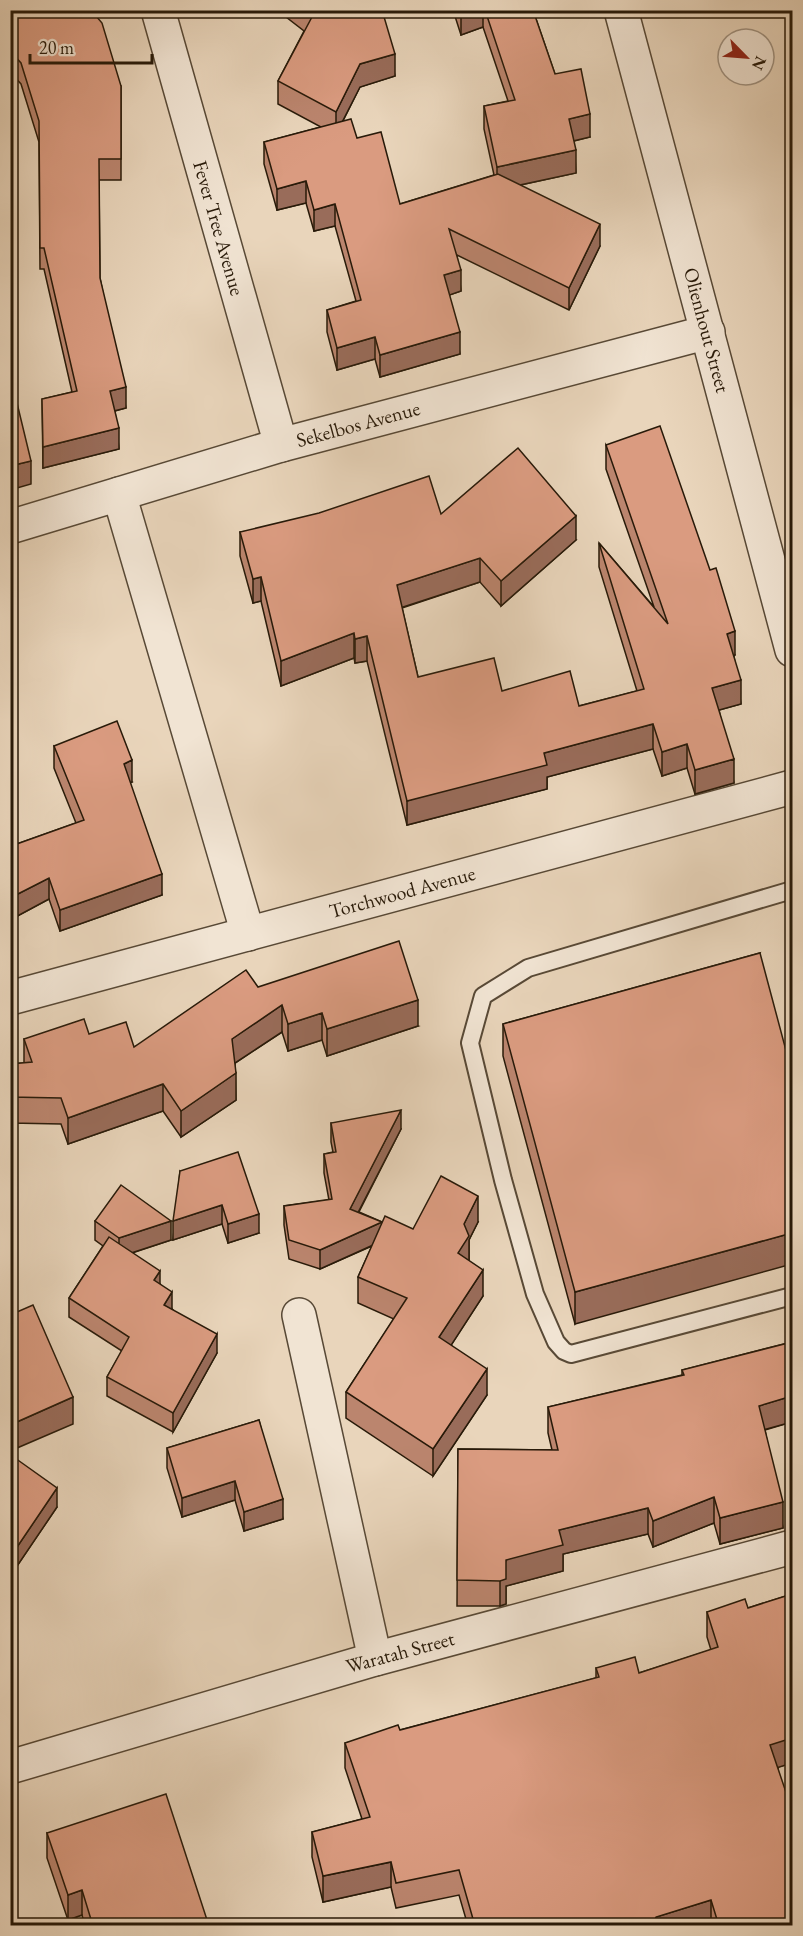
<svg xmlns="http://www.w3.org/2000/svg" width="803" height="1936" viewBox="0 0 803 1936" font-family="'EB Garamond',serif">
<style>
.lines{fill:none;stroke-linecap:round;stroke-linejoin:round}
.service-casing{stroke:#584936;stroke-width:20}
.minor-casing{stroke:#584936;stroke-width:36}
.service{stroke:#f1e4d3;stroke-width:16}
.minor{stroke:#f1e4d3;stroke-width:33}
.wall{fill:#bb856e;stroke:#281a09;stroke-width:1.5}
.shaded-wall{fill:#996c5a;stroke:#281a09;stroke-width:1.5}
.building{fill:#da9b80;stroke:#281a09;stroke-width:1.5}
.labels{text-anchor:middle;stroke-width:6;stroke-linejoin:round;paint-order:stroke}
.street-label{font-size:20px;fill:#281a09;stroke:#f1e4d3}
</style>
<rect width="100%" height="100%" fill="#e9d5bb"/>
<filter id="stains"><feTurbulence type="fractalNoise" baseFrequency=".00333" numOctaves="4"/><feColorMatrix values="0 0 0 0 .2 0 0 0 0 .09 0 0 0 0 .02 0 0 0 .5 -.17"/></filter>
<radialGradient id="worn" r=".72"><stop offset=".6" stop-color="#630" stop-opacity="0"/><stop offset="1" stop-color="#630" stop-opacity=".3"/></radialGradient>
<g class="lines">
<defs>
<polyline id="service" points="792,890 528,968 483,996 470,1043 503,1180 535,1294 556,1342 564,1351 571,1354 792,1296"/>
<g id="minor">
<polyline points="158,10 281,445"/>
<polyline points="621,10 792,650"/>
<polyline points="119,494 248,934"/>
<polyline points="10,527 281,445 708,332"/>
<polyline points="10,998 792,787"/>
<polyline points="299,1315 375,1659"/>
<polyline points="10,1767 375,1659 792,1547"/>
</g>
</defs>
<use href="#service" class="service-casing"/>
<use href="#minor" class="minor-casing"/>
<use href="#service" class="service"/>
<use href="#minor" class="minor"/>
</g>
<g class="wall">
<polygon points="10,10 121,86 121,180 99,180 100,278 126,408 115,411 119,449 43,468 42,399 72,392 44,269 40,269 39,142 21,84 10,72"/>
<polygon points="277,10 382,10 395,76 360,87 343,121 357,138 400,204 494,175 484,129 484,106 508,101 483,27 461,35 453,10 541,10 534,13 555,74 590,137 574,141 576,173 520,185 600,246 569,310 457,255 461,291 449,295 460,354 380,377 375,359 337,370 327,332 327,310 356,301 335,226 314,231 306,203 277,210 264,164 264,142 321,127 278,104 278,81 304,31"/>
<polygon points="606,445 735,655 734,656 741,704 719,710 734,783 695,794 687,768 662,776 653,749 547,777 547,789 407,825 367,661 355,663 354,658 281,686 261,601 253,603 240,556 240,532 441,514 576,540 501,606 480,582 402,608 418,677 502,691 579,706 637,691 599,567 599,543 654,607 606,469"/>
<polygon points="54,746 132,782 130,783 162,895 60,931 49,899 10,920 10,829 14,845 76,823 54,768"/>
<polygon points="760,953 575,1324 503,1056 503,1024"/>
<polygon points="258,987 418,1026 327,1056 322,1040 288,1051 282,1032 235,1063 236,1100 181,1137 163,1111 68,1144 61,1124 10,1123 10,1064 24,1063 24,1039 89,1034 134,1047"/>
<polygon points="331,1123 401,1129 359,1212 382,1222 413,1229 478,1222 469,1240 469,1261 483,1296 451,1345 487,1395 433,1476 346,1418 346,1392 394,1319 358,1303 358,1277 372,1246 320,1269 289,1259 284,1225 284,1206 329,1200 324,1173 324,1154 333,1152 331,1142"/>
<polygon points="180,1171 259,1233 228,1243 222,1224 173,1240"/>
<polygon points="95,1221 171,1240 132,1253 160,1284 172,1309 217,1353 173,1432 107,1396 107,1377 122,1351 69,1317 69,1298 103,1246 95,1240"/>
<polygon points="792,1342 792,1422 765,1430 783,1528 720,1544 714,1523 653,1547 648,1534 563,1554 563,1571 506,1586 506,1604 500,1606 457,1606 458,1449 552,1450 548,1433 548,1407 682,1375 682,1370"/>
<polygon points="259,1420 283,1519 244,1531 235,1500 182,1517 167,1468 167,1448"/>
<polygon points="10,1464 57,1507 13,1572 10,1570"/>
<polygon points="792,1594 792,1752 789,1753 789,1764 778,1767 792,1926 468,1926 459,1895 396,1908 391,1887 323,1902 312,1857 312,1832 362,1819 345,1768 345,1743 400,1730 596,1678 596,1668 639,1673 711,1650 707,1637 707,1612 748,1608"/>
<polygon points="47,1833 209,1926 85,1926 82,1915 68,1920 47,1858"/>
</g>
<g class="shaded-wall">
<polygon points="465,10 483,10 483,27 461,35 461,12"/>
<polygon points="395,54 395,76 360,87 336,134 336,112 360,64"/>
<polygon points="590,114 590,137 569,142 569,119"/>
<polygon points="576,150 576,173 497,190 497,167"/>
<polygon points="306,181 306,203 277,210 277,189"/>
<polygon points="335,204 335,226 314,231 314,210"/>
<polygon points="600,224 600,246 569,310 569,288"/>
<polygon points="461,270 461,291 444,297 444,275"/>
<polygon points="460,332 460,354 380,377 380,355"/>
<polygon points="375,337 375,359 337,370 337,348"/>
<polygon points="126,387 126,408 110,412 110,391"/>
<polygon points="119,428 119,449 43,468 43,447"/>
<polygon points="31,461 31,484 10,490 10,466"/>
<polygon points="576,516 576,540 501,606 501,581"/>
<polygon points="480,558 480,582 397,609 397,585"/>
<polygon points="261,577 261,601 253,603 253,579"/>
<polygon points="735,631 735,655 727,658 727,634"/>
<polygon points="354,633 354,658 281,686 281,661"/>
<polygon points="367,636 367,661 355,663 355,639"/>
<polygon points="741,680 741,704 712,712 712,688"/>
<polygon points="653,724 653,749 547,777 547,789 407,825 407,801 544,753"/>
<polygon points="687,744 687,768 662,776 662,752"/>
<polygon points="734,759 734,783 695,794 695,770"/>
<polygon points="132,760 132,782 124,785 124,764"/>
<polygon points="162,874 162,895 60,931 60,910"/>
<polygon points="49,878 49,899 10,920 10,898"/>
<polygon points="418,1000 418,1026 327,1056 327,1029"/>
<polygon points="282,1005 282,1032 232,1065 232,1039"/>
<polygon points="322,1013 322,1040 288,1051 288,1024"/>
<polygon points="236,1073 236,1100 181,1137 181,1111"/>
<polygon points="163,1084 163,1111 68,1144 68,1118"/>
<polygon points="401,1110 401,1129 350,1228 350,1209"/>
<polygon points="478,1196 478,1222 469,1240 469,1262 458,1253 464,1224"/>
<polygon points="222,1205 222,1224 173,1240 173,1221"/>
<polygon points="259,1214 259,1233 228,1243 228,1224"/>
<polygon points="171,1221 171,1240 119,1257 119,1238"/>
<polygon points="382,1222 382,1241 320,1269 320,1250"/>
<polygon points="792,1233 792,1264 575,1324 575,1292"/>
<polygon points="483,1270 483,1296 439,1364 439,1337"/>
<polygon points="160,1271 160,1291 154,1280"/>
<polygon points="12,1276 12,1295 10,1296 10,1277"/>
<polygon points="172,1292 172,1311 164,1305"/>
<polygon points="217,1334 217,1353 173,1432 173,1413"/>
<polygon points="487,1369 487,1395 433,1476 433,1449"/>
<polygon points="792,1396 792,1422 759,1431 759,1406"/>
<polygon points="73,1397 73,1424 10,1451 10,1425"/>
<polygon points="235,1481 235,1500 182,1517 182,1498"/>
<polygon points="57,1488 57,1507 13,1572 13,1553"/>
<polygon points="714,1497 714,1523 653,1547 653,1521"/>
<polygon points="283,1499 283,1519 244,1531 244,1512"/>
<polygon points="783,1502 783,1528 720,1544 720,1518"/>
<polygon points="648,1508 648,1534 563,1554 563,1571 506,1586 506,1604 500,1606 500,1581 506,1560 559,1530"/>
<polygon points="792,1727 792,1752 789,1753 789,1764 770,1770 770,1745 786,1729"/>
<polygon points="391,1862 391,1887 323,1902 323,1876"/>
<polygon points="82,1890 82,1915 68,1920 68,1895"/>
<polygon points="711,1900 711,1925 652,1926 656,1917"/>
<polygon points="792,1917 792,1926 768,1926"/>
</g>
<g class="building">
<polygon points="10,10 91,10 102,23 121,86 121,159 99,159 100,278 126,387 110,391 119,428 43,447 42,399 77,391 44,248 40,248 39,121 21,63 10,51"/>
<polygon points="306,10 382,10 395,54 360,64 336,112 278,81 313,15"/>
<polygon points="485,10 533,10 555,74 581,69 590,114 569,119 576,150 497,167 484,106 515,100"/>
<polygon points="351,119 357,138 381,132 400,204 498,174 600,224 569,288 449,229 461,270 444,275 460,332 380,355 375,337 337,348 327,310 361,300 335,204 314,210 306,181 277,189 264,142"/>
<polygon points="17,403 31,461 10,466 10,405"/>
<polygon points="660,426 710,570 716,568 735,631 727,634 741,680 712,688 734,759 695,770 687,744 662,752 653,724 544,753 547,765 407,801 367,636 355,639 354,633 281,661 261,577 253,579 240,532 319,513 429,476 441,514 518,448 576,516 501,581 480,558 397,585 418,677 494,658 502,691 570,671 579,706 644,689 599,543 668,624 606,445"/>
<polygon points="117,721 132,760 124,764 162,874 60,910 49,878 10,898 10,829 14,845 84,820 54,746"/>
<polygon points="399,941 418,1000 327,1029 322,1013 288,1024 282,1005 232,1039 236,1073 181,1111 163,1084 68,1118 61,1098 10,1097 10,1064 32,1062 24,1039 84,1019 89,1034 126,1022 134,1047 246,970 258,987"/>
<polygon points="760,953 792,1073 792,1233 575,1292 503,1024"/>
<polygon points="401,1110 350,1209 382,1222 320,1250 289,1240 284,1206 332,1199 324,1154 336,1152 331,1123"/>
<polygon points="238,1152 259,1214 228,1224 222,1205 173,1221 180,1171"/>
<polygon points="441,1176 478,1196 464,1224 469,1236 458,1253 483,1270 439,1337 487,1369 433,1449 346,1392 407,1298 358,1277 385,1216 413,1229"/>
<polygon points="121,1185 171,1221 119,1238 95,1221"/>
<polygon points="109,1237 160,1271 154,1280 172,1292 164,1305 217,1334 173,1413 107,1377 129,1337 69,1298"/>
<polygon points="33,1305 73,1397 10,1425 10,1315"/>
<polygon points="792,1342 792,1396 759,1406 783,1502 720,1518 714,1497 653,1521 648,1508 559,1530 563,1545 506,1560 506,1579 500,1581 457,1580 458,1449 558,1450 548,1407 684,1375 682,1370"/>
<polygon points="259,1420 283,1499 244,1512 235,1481 182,1498 167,1448"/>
<polygon points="15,1458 57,1488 13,1553 10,1551 10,1464"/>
<polygon points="792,1594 792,1727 786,1729 789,1739 770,1745 792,1810 792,1917 768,1926 719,1926 711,1900 656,1917 652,1926 475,1926 459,1870 396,1883 391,1862 323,1876 312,1832 370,1817 345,1743 398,1725 400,1730 599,1677 596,1668 635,1657 639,1673 718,1647 707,1612 745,1599 748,1608"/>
<polygon points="166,1794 209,1926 93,1926 82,1890 68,1895 47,1833"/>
<polygon points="320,1920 321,1926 301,1926"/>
</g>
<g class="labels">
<g class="street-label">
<text transform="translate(219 228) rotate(74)" y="7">Fever Tree Avenue</text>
<text transform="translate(707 330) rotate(75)" y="7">Olienhout Street</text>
<text transform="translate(358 424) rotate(-15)" y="7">Sekelbos Avenue</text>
<text transform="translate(402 892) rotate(-15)" y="7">Torchwood Avenue</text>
<text transform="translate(400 1652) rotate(-15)" y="7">Waratah Street</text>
</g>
</g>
<rect width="803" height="1936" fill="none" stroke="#e9d5bb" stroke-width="36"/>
<rect x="12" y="12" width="779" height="1912" fill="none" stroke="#281a09" stroke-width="3"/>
<rect x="18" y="18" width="767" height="1900" fill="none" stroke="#281a09" stroke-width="1.5"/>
<g transform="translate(746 57) rotate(115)"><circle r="28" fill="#f1e4d3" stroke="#a19382" stroke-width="1.5"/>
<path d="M0-4.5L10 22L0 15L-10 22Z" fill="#8f2418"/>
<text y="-9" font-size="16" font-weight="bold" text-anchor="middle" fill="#281a09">N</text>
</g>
<path d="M30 54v9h122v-9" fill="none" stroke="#281a09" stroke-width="3"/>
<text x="39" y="54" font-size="18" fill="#281a09" stroke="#f1e4d3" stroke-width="4.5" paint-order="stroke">20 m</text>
<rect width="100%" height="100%" filter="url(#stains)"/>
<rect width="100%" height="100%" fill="url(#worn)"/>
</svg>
